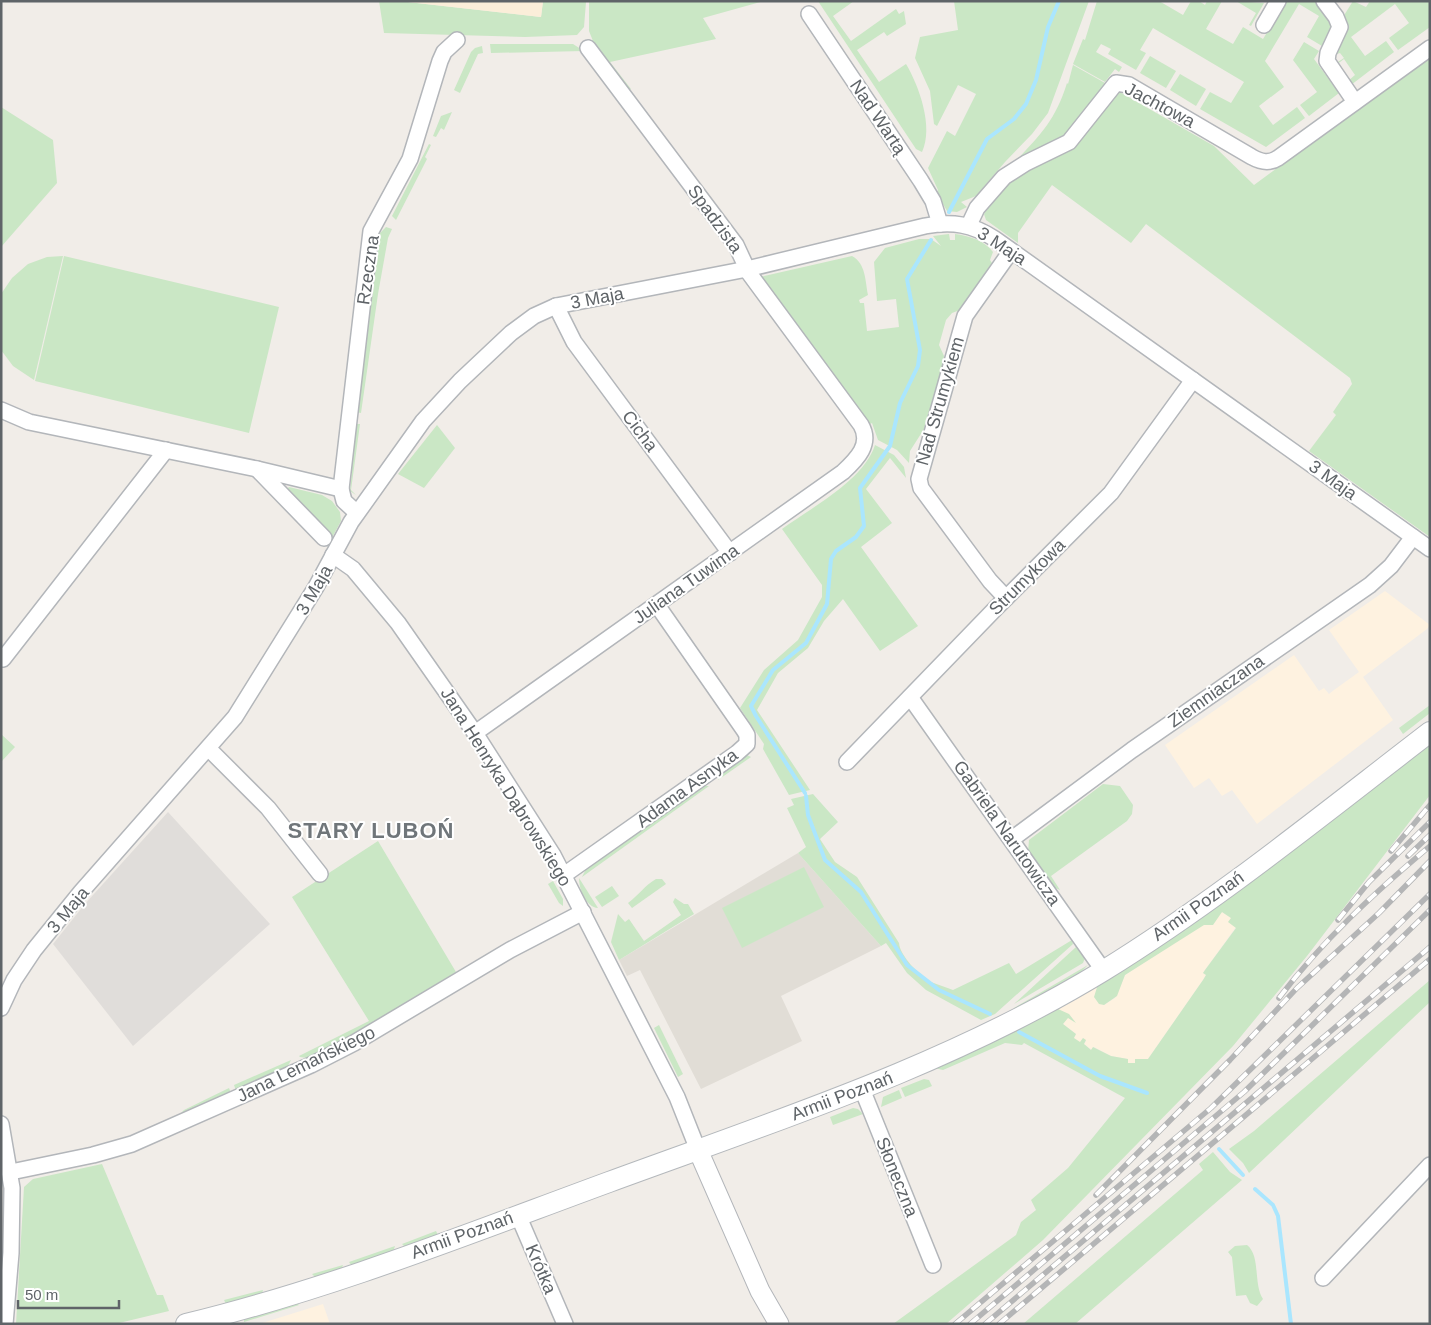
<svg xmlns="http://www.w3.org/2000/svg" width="1431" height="1325" viewBox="0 0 1431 1325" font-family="Arial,sans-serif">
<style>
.commercial{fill:#fef2e0;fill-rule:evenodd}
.industrial{fill:#e0ddda}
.education{fill:#e1ddd6}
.green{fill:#cae7c5}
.sand{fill:#fbeed9}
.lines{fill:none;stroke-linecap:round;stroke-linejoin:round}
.stream{stroke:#aae6fe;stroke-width:4}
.minor-casing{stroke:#b3b6ba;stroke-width:18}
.tertiary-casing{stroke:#b3b6ba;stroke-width:21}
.secondary-casing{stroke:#b4b8bc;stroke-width:22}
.minor{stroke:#fff;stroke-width:15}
.tertiary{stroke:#fff;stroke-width:19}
.secondary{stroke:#fff;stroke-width:20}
.rail-casing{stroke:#b4b5b6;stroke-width:5.5}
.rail{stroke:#fff;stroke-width:4;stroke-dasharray:11;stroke-linecap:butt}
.labels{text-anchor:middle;stroke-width:4;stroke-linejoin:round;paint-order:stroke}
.street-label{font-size:18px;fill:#5f6468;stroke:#fff}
.district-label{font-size:22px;font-weight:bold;letter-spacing:1px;fill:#70767a;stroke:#fff}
</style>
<rect width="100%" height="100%" fill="#f1ede8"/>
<g class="commercial">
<polygon points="1385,591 1430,625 1427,629 1363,677 1393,720 1257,824 1232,790 1222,796 1209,778 1194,788 1165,745 1294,655 1319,691 1324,688 1329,694 1334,690 1359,672 1329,630"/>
<path d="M1226,900L1255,927L1146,1085L1033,1020L1102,980ZM1225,901L1254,927L1146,1084L1034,1021L1069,1014L1074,1022L1068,1017L1063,1024L1076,1034L1073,1038L1080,1043L1083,1038L1086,1041L1084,1044L1092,1050L1094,1047L1111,1056L1127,1059L1128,1063H1135V1059H1148L1203,980L1206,975L1203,973L1205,970L1236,927L1231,918L1222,912L1125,975L1115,998L1104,1005L1098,984Z"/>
<polygon points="323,1304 330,1324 259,1324"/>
</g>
<polygon class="industrial" points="168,812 270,924 133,1046 53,944 84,905"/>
<polygon class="education" points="798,853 881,946 781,996 802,1041 701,1089 640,970 627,976 619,960"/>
<g class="green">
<polygon points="379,1 399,1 541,17 543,1 586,2 584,27 577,35 525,37 384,33"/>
<polygon points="589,1 764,1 703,18 716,39 610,62 631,89 628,91 593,41 589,31"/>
<path d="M818,1H854L833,16L851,41L896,9L899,14L904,11L906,24L887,36L884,32L857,50L879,82L906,64C919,86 934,127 922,152L916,149Z"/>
<polygon points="954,1 1089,1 1048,113 1032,134 1005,162 976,196 961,202 967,207 957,212 947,211 943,204 941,205 936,195 938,190 928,168 947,131 955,136 976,94 958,85 937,126 934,124 930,91 915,58 920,37 958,30"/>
<polygon points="1097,1 1159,1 1183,15 1191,1 1199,1 1205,5 1207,1 1222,1 1206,29 1233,44 1243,27 1263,39 1286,1 1317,1 1334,24 1322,46 1307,37 1319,16 1299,4 1265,61 1284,87 1259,106 1273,125 1297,107 1305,118 1266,147 1200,109 1210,92 1231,103 1244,82 1153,28 1140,50 1146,53 1136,70 1108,54 1111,49 1101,44 1096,52 1122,67 1119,72 1115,69 1105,82 1073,64 1083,39 1085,40"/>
<polygon points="1236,1 1264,3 1251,26 1249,25 1256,13"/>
<polygon points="1353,1 1366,7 1370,1 1430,1 1430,27 1398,50 1389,38 1409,23 1395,4 1351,37 1365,56 1386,41 1394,52 1351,85 1348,81 1355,75 1344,59 1336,65 1333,61 1335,58 1338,62 1344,58 1340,53 1337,54 1335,51 1343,17"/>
<polygon points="1304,42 1319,51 1314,59 1339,93 1309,116 1300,105 1317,92 1293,60"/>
<polygon points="490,44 573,44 584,51 491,53"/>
<polygon points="482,46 483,53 478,54 460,93 454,90 471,52 475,48"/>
<polygon points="1150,56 1176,71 1166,88 1140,73"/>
<polygon points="1430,56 1430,537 1309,451 1336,415 1333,412 1352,384 1350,378 1146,224 1131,243 1052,185 1018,233 1018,243 986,220 984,214 1005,185 1016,176 1063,154 1079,143 1118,91 1214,146 1254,185"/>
<path d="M1073,65L1105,83L1077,124L1063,138L1016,161C1041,134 1056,119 1067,83L1068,84Z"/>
<polygon points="1180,74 1206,89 1196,106 1170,90"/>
<polygon points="1,107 53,140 57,183 1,247"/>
<polygon points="452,112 444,130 441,128 436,137 433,136 441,116"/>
<polygon points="429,144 431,145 425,157 427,159 396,220 392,216"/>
<polygon points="386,227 392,229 388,238 378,294 361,413 356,412 378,240 379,234"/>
<path d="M949,234L950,240H955V234C969,236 984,240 993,252L990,260L992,263L960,310L952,313L946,320L939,345L944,356L943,365L924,429L910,451L909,463L897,450L878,440L872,423L868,425L760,277L852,256C866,264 865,280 868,295L859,300L860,303H864L867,331L899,327L896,299L877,301L874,262L885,248L919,239H931L941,246L933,236Z"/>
<polygon points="63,256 34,380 13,366 1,350 1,294 12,278 28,264 47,257"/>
<polygon points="64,256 279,307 249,433 35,381"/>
<polygon points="355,424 360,424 351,490 356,495 350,491 352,471 349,470"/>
<polygon points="437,425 455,448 424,488 398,474"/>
<path d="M875,445L894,455L904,467L906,478L890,458L866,489L892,523L861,547L918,626L880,651L843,599L824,621L808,648L778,673L757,710L810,790L789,795L763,749L764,744L740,708L764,670L798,640L822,597V585L782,529C811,508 864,480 875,445Z"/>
<polygon points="289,487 322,495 332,501 340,512 341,521 327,547 328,534 285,491"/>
<polygon points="1430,705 1430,713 1403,734 1399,728"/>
<polygon points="1,734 15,747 1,762"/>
<polygon points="1430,743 1430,795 1307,956 1233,1046 1043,1240 946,1324 893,1324 1016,1235 1021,1222 1036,1210 1031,1200 1068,1168 1125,1098 1024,1043 1022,1045 1005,1043 943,1070 934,1068 1058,1009 1069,1014 1076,1023 1068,1018 1063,1024 1076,1034 1074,1038 1080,1042 1083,1038 1086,1040 1084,1044 1091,1050 1093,1047 1111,1056 1128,1059 1128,1063 1135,1063 1135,1059 1148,1059 1203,980 1206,975 1203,973 1205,970 1236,928 1228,922 1231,918 1222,912 1213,925 1204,925 1125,975 1117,996 1104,1005 1099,1004 1094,997 1098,984 1226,901"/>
<polygon points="747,755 751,757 718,780 721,773"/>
<polygon points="1103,784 1120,786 1133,805 1132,814 1127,821 1051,876 1060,890 1053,887 1028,852 1029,840"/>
<polygon points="705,786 709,786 582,877 586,869"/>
<path d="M813,794L838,822L820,839L835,862L857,877L899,943C900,956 920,976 931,982C938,985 946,987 953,990L1009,963L1016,974L1072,940L1073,944L995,1014L981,1020L926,990L907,973L886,943L881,946L798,853L806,847L787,808L794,805L791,799Z"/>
<polygon points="378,841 456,972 357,1033 307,1058 300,1057 299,1056 369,1021 292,897"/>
<polygon points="804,867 824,907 742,948 722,908"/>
<path d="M579,878L598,908C586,907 579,890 579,878Z"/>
<path d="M656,879H662L666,884L632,908L628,903C639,895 644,886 656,879Z"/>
<polygon points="553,881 563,899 563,906 559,903 548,884"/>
<polygon points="612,886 619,896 602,907 595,897"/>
<polygon points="675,898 684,904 688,904 694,914 619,960 611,942 618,914 625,922 629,919 644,941 681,915 673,902"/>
<polygon points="1076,947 1085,958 1083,963 1014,1004"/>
<polygon points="1088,965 1081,972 1015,1010 1014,1008"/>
<polygon points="1430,980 1430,1002 1249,1173 1243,1163 1229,1149 1254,1131"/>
<polygon points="659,1025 683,1074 678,1077 654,1028"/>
<polygon points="291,1060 287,1068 236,1091 234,1085"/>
<polygon points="924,1079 929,1080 932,1086 905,1097 901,1088"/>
<polygon points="229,1088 231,1093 181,1113 184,1110"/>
<polygon points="899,1090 902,1098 881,1107 883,1097"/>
<polygon points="853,1108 858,1109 863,1114 833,1125 830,1117"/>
<polygon points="1213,1152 1230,1172 1242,1180 1075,1324 1023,1324 1203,1170 1199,1164"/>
<polygon points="102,1164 157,1295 163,1295 169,1311 115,1324 16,1324 24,1187 33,1179"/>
<polygon points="436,1231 438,1235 405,1247 402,1244"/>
<path d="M1247,1245C1261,1256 1253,1284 1263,1299L1257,1306L1250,1303L1246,1295L1236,1296L1232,1257L1228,1252L1235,1246Z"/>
<polygon points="395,1246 393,1252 352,1266 349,1262"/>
<polygon points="343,1265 341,1270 316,1278 312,1274"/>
<polygon points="263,1290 262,1294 226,1304 224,1300"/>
<polygon points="297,1303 299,1305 244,1322 244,1318"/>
</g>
<polygon class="sand" points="399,1 543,1 541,17"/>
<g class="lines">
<g class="stream">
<polyline points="949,212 987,139 1014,119 1026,104 1036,80 1048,27 1059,1"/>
<polyline points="805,793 756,716 751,706 773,670 806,643 827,604 831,559 836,551 856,537 864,526 860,488 890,446 900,403 918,366 920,350 907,279 931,240"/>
<polyline points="806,796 808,815 825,860 861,892 907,965 939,990 990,1014"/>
<polyline points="1019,1032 1100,1076 1147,1093"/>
<polyline points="1219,1149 1243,1175"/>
<polyline points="1255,1189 1273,1205 1278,1216 1291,1324"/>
</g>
<defs>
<g id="minor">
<polyline points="1324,1 1336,17 1340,27 1328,53 1327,61 1355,102"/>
<polyline points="809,14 921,181 933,201 940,224"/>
<polyline points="1264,25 1278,1"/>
<path d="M969,225L977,208L1004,177L1026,163L1069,142L1116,83L1129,85L1252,157C1261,162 1269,164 1278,158L1430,48"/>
<polyline points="556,306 574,342 730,553"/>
<polyline points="1,410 29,422 257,469 341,489"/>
<polyline points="257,469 324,538"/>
<polyline points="357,513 344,501 341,489 371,231 410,159 440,61 444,52 457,40"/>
<polyline points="333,555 353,569 398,623 475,733 553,855 677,1097 698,1150"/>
<polyline points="1006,598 990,581 921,488 919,479 965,316 1011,251"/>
<polyline points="3,659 166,450"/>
<polyline points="910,697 1103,970"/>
<path d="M475,733L843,472C857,459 872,444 861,425L749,273L736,245L588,48"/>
<polyline points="209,749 268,808 320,874"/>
<polyline points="847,762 995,609 1111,493 1193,380"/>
<polyline points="1012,839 1132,750 1370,585 1391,566 1413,537"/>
<polyline points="564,875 737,753 747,744 747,735 744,730 657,605"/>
<path d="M1,1008L14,980L34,950L81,892L235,717L316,587L351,522L423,421L460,381L511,333L534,316L556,306L747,269L925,226C952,221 972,224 995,239L1430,549"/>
<polyline points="862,1089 933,1265"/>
<polyline points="1,1124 12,1188 11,1253 5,1324"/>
<polyline points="11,1172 93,1155 132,1144 311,1065 354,1043 510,950 583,912"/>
<polyline points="518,1215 565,1324"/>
<polyline points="1323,1278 1430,1165"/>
</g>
<polyline id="tertiary" points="698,1150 760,1291 779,1324"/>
<path id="secondary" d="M186,1324C331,1289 470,1233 609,1182C778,1120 949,1065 1103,971C1218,900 1323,814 1430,732"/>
</defs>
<use href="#minor" class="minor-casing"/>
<use href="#tertiary" class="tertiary-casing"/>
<use href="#secondary" class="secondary-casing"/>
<use href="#minor" class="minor"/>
<use href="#tertiary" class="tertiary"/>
<use href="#secondary" class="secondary"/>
<defs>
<g id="rail">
<polyline points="1391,851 1430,805"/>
<polyline points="1408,856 1430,835"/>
<polyline points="1338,920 1369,882 1430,822"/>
<path d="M1279,998C1323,940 1374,893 1430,846"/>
<polyline points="1096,1195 1230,1060 1297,988 1379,913 1430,861"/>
<polyline points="955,1324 1211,1108 1430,894"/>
<polyline points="970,1324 1244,1092 1430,910"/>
<polyline points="985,1324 1430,947"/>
<polyline points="999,1324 1430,959"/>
</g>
</defs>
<use href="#rail" class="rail-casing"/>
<use href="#rail" class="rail"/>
</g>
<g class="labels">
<g class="street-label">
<text transform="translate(1160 105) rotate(28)" y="6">Jachtowa</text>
<text transform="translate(878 117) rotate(56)" y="6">Nad Wartą</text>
<text transform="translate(715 219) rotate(54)" y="6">Spadzista</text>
<text transform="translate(1002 246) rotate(33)" y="6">3 Maja</text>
<text transform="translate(368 270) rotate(-82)" y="6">Rzeczna</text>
<text transform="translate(597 298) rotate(-11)" y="6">3 Maja</text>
<text transform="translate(940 401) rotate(-74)" y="6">Nad Strumykiem</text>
<text transform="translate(640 431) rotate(53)" y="6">Cicha</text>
<text transform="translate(1333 480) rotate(36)" y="6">3 Maja</text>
<text transform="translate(1027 577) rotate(-45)" y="6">Strumykowa</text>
<text transform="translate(686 584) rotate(-35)" y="6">Juliana Tuwima</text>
<text transform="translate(314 590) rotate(-60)" y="6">3 Maja</text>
<text transform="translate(1216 691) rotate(-35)" y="6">Ziemniaczana</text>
<text transform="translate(506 787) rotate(58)" y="6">Jana Henryka Dąbrowskiego</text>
<text transform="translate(687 788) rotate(-36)" y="6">Adama Asnyka</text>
<text transform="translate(1007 833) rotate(55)" y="6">Gabriela Narutowicza</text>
<text transform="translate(1198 906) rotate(-35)" y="6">Armii Poznań</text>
<text transform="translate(68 910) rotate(-50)" y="6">3 Maja</text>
<text transform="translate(306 1064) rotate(-26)" y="6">Jana Lemańskiego</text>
<text transform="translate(842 1096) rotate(-21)" y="6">Armii Poznań</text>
<text transform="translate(897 1177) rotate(68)" y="6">Słoneczna</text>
<text transform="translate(462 1235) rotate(-20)" y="6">Armii Poznań</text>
<text transform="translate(541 1269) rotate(67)" y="6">Krótka</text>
</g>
<g class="district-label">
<text x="371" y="838">STARY LUBOŃ</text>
</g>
</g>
<rect width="1431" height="1325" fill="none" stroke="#5f6468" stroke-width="5"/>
<path d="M18 1300v8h101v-8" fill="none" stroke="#5f6468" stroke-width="2.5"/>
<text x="25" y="1300" font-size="15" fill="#5f6468" stroke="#ffffff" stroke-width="4" paint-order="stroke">50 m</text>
</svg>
